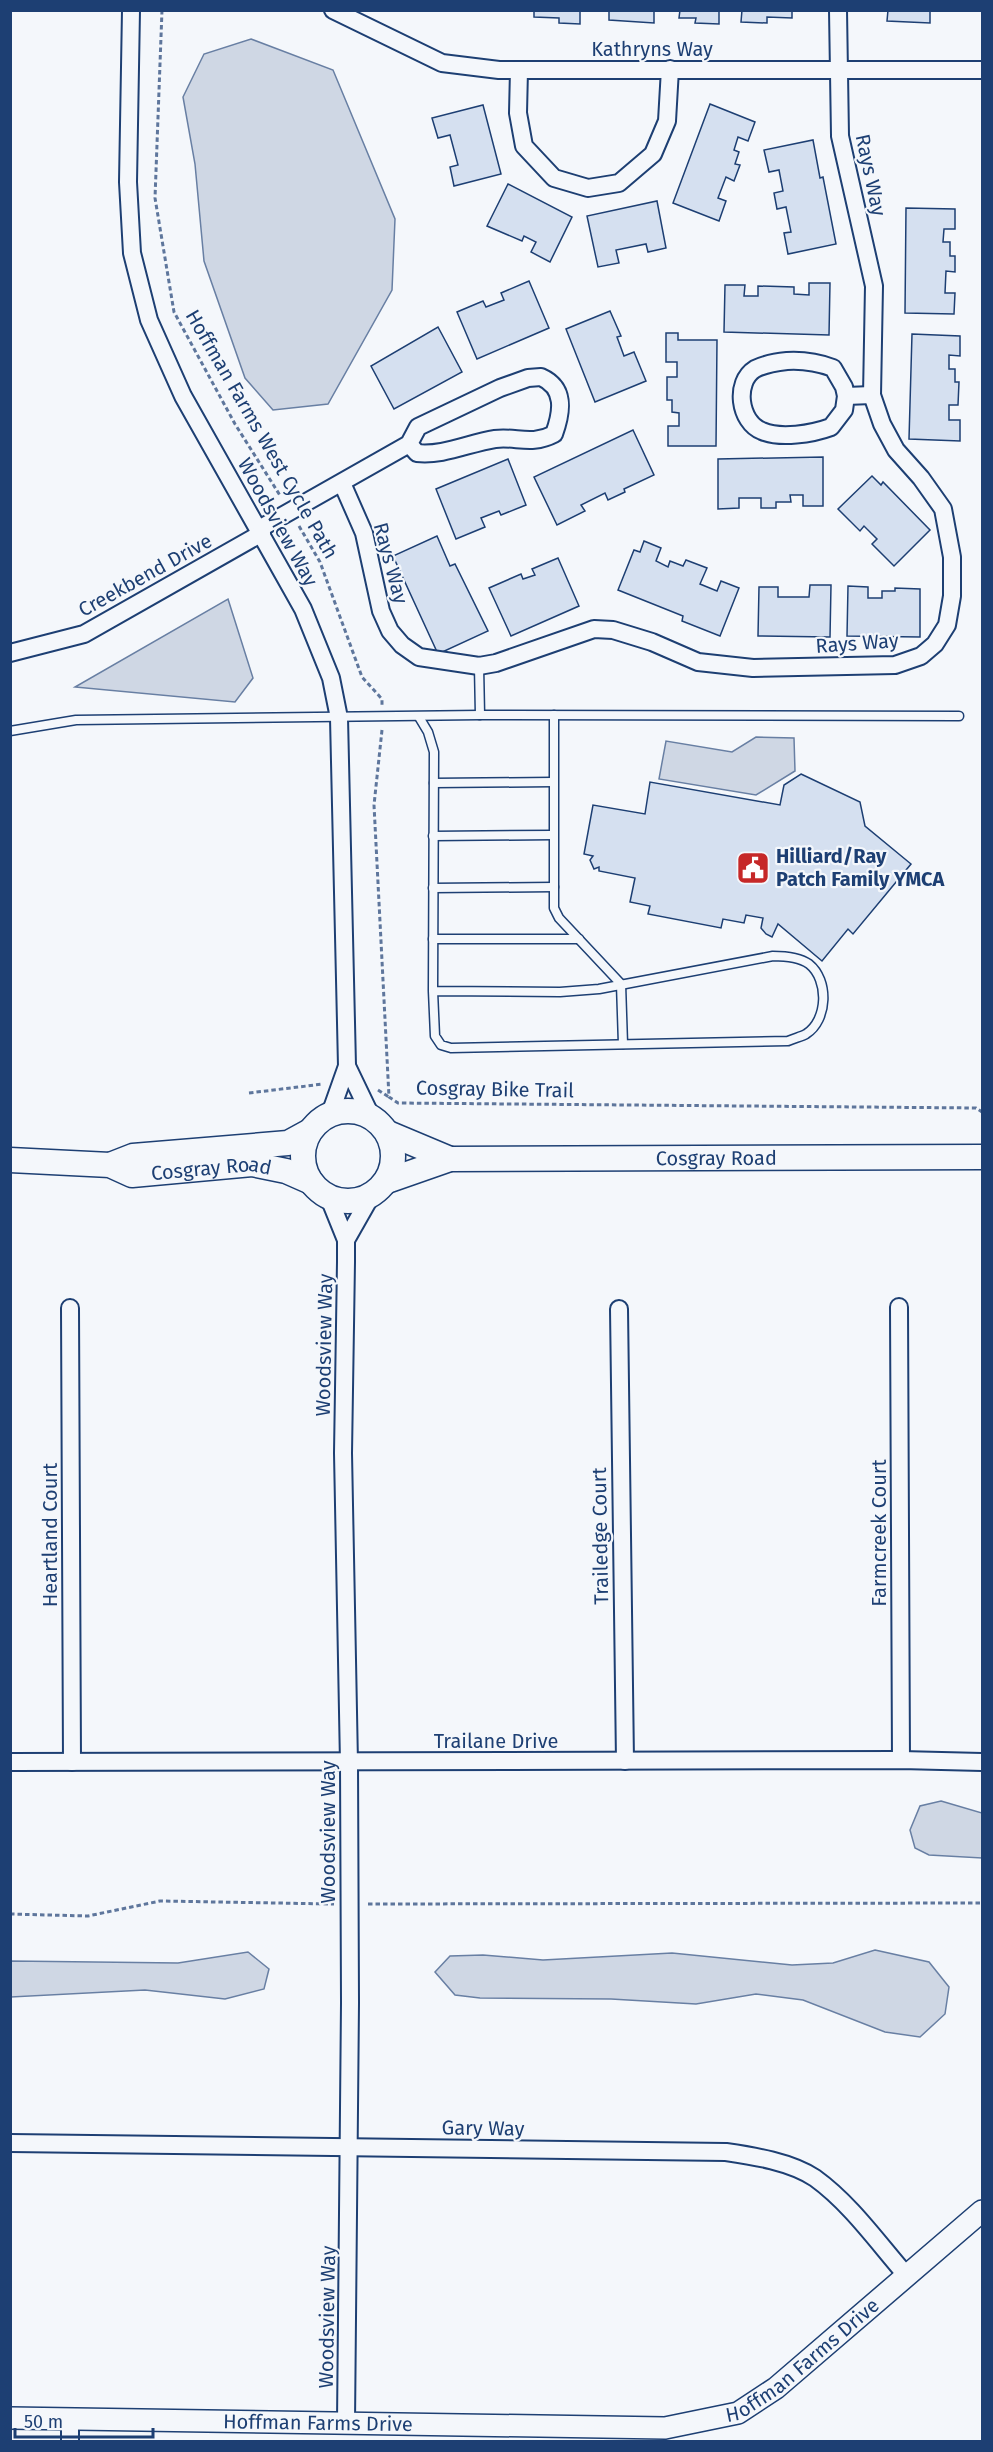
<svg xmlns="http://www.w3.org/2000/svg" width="993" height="2452" viewBox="0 0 993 2452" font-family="'Fira Sans',sans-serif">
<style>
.water{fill:#cfd7e4;stroke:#687fa3;stroke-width:1.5}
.building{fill:#d5e0f0;stroke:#1d3f73;stroke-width:1.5}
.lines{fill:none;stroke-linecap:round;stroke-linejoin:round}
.service-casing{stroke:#1d3f73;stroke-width:11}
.minor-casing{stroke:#1d3f73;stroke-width:20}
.tertiary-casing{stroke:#1d3f73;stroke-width:24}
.secondary-casing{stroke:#1d3f73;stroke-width:27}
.path{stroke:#5e769c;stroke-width:3;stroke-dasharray:4.5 3;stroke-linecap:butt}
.service{stroke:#f4f7fb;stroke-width:8}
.minor{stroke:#f4f7fb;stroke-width:16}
.tertiary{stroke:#f4f7fb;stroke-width:21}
.secondary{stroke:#f4f7fb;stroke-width:24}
.labels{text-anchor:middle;stroke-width:4.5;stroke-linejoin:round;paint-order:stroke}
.street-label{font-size:20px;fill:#1d3f73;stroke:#f4f7fb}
.poi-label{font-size:20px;font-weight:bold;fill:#1d3f73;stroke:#f4f7fb;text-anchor:start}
</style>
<rect width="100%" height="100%" fill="#f4f7fb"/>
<g class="water">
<polygon points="251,39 333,70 395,219 392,290 328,404 273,410 245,378 204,261 195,164 183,97 204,54"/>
<polygon points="228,599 253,678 235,702 75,687"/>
<polygon points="756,737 794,738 795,771 756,795 659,779 666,741 732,752"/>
<polygon points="941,1801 982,1813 982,1858 929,1855 915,1848 910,1830 920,1806"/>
<polygon points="875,1950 929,1962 949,1987 945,2014 920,2037 885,2032 803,2000 756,1994 696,2004 611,1999 480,1998 455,1995 435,1972 450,1956 483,1955 543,1960 672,1953 792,1965 833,1963"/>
<polygon points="248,1952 269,1969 264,1989 225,1999 145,1990 11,1997 11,1961 178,1963"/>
</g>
<g class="building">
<polygon points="534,10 580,10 580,24 559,23 559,18 534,17"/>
<polygon points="609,10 654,10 654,23 609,20"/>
<polygon points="680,10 719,10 719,24 695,23 696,18 679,18"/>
<polygon points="742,10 792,10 792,18 767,17 767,23 741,22"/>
<polygon points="888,10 930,10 930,23 887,21"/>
<polygon points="710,104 755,122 748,141 738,137 734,150 739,152 735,164 740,165 734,181 726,177 718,198 726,201 719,221 673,203"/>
<polygon points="483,105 501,174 454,186 450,167 458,165 450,135 438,138 432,118"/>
<polygon points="813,140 820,178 823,177 836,244 788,254 784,233 791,232 786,207 777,209 774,193 783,191 779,170 769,172 764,150"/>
<polygon points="508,184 572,217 550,262 531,252 536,242 524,236 522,241 487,226"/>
<polygon points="657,201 666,248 648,252 646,244 616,250 619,263 598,267 587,216"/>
<polygon points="906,208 955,209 955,229 944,229 943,242 950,242 950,256 955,256 955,272 946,271 945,293 955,293 954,314 905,313"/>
<polygon points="529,281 549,328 477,359 457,312 483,301 486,307 504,300 501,293"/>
<polygon points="809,283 830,283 829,335 724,332 725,285 745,285 744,296 758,296 758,286 794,287 794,294 809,295"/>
<polygon points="610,311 621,336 617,337 624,356 634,352 646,381 595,402 566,329"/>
<polygon points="438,327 462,372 394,409 371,366"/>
<polygon points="666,333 678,333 678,340 717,340 716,446 668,446 668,426 679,426 679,413 672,412 672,400 667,400 667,377 677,377 677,362 666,362"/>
<polygon points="912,334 960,336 960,356 949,355 949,369 955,369 955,382 959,382 958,405 949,405 949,420 960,420 960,441 909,439"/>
<polygon points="633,430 654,475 624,489 625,492 608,500 605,493 581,505 585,511 557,525 534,477"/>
<polygon points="823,457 823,506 803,506 803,495 790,495 791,502 776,502 776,508 761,508 761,498 739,498 739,508 718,509 718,459"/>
<polygon points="508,459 526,505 501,515 499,511 481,518 485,527 456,539 436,489"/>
<polygon points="872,476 881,485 883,482 930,530 894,566 872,544 877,539 864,526 860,531 838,509"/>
<polygon points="437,536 450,566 455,564 488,631 438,654 393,556"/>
<polygon points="644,541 661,548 656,561 668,567 670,561 683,566 686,560 707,568 700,584 717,591 721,581 739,588 720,636 682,621 683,616 618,590 634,550 640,552"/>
<polygon points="558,558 579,606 511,636 489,588 521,574 523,579 535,575 532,569"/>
<polygon points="810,585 831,585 830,637 758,636 759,587 778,587 778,597 809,597"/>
<polygon points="848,586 868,587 868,598 882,598 882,591 895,591 895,588 920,589 920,637 847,636"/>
<polygon points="801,774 860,802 865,826 911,864 853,934 848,929 822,961 778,924 772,937 766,934 761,928 763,918 746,915 744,923 723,919 721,928 648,914 650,906 630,902 635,878 599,871 599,867 594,869 590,860 593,856 584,854 593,805 645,814 650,782 780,805 784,785"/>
</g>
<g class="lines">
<defs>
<g id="service">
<polyline points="479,666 480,715"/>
<polyline points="554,715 554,908 559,918 621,984 623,1044"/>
<path d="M419,717L428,732L434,752L433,991L435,1036L441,1045L451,1048L788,1041C794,1038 801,1037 806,1034C828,1020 829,980 809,964C799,957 784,956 773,956L599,989L560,992L433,991"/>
<polyline points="10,731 76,720 480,715 959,716"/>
<polyline points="434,783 553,782"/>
<polyline points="433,836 553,835"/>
<polyline points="433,888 554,887"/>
<polyline points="433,939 579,939"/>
</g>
<g id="minor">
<polyline points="131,10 128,182 132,253 149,320 183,396 303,609 331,678 339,718 347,1066 330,1114"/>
<polyline points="333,10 442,63 499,70 982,70"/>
<polyline points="519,70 518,113 524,146 554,178 588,188 619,183 653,154 667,121 670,69"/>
<path d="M846,396L844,387L833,368C817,362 804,360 787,361C777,362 765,364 755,369C734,382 739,422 762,431C780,439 812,434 831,427L844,410L846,396L872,395"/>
<polyline points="342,483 364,533 381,611 390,631 402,645 419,657 479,666 496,663 594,629 613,630 652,642 698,662 753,668 895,665 921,656 935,644 947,625 952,596 952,557 943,509 921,478 896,450 882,424 872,395 874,286 840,136 838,10"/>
<path d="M259,529L409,444L418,427L500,388L528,378L541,377C566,388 562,412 554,434C531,446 516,436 495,439C469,443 443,456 417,453L409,444"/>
<polyline points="10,653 84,634 262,533"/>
<polyline points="347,1066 371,1116"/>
<polyline points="329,1198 346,1240 346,1262 343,1453 349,1763 350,2003 346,2423"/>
<polyline points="346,1240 371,1196"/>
<polyline points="899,1307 901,1760"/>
<polyline points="70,1308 72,1762"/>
<polyline points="619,1309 625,1761"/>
<polyline points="10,1762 901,1760 982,1762"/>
<path d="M10,2143L726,2152C754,2156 791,2162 815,2178C851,2204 878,2243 907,2276"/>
<polyline points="70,2442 70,2419"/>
</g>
<g id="tertiary">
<path id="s1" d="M10,2418L665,2428L738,2413L776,2388L982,2211"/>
</g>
<g id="secondary">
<circle cx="348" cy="1156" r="45"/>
<polyline points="388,1133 450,1159"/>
<path id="s2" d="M10,1160L110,1165L132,1175L252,1164L286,1171L311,1182"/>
<polyline points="110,1165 133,1156 288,1143 310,1131"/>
<path id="s3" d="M387,1181L450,1159L982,1157"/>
</g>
</defs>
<use href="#service" class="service-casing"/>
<use href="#minor" class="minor-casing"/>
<use href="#tertiary" class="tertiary-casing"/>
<use href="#secondary" class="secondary-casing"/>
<g class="path">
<polyline points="162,10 155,198 174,312 235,424 281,497"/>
<polyline points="299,526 320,562 362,677 382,699 382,705"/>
<polyline points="382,730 374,805 389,1097 398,1103 976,1108 982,1112"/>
<polyline points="378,1090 389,1097"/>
<polyline points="249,1093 323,1084"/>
<polyline points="368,1904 982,1903"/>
<polyline points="10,1914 88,1916 160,1901 334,1904"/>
<polyline points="982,2442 982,2441"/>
</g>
<use href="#service" class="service"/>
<use href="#minor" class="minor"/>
<use href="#tertiary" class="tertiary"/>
<use href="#secondary" class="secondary"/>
</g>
<defs>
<symbol id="civic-square" viewBox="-11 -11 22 22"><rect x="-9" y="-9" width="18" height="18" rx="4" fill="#c62828" stroke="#f4f7fb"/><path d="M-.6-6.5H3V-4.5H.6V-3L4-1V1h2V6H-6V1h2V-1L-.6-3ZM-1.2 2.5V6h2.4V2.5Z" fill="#fff"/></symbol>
</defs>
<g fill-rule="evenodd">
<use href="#civic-square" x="734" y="849" width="38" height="38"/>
</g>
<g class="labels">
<g class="street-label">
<text x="652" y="56">Kathryns Way</text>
<text transform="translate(871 175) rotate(78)" y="7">Rays Way</text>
<text transform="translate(262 434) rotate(60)" y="7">Hoffman Farms West Cycle Path</text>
<text transform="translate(278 522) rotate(61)" y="7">Woodsview Way</text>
<text transform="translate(391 563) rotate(75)" y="7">Rays Way</text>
<text transform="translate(145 575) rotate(-29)" y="7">Creekbend Drive</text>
<text transform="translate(857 643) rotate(-4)" y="7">Rays Way</text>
<text transform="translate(495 1089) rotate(1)" y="7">Cosgray Bike Trail</text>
<text dy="7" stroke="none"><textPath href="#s3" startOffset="333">Cosgray Road</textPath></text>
<text dy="7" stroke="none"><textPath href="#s2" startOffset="204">Cosgray Road</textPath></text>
<text transform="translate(324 1345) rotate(-89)" y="7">Woodsview Way</text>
<text transform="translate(879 1533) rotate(-90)" y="7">Farmcreek Court</text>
<text transform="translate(50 1535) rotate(-90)" y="7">Heartland Court</text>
<text transform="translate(600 1536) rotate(-91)" y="7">Trailedge Court</text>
<text x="496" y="1748">Trailane Drive</text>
<text transform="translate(328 1832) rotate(-90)" y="7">Woodsview Way</text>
<text transform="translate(483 2128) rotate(1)" y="7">Gary Way</text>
<text transform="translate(327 2317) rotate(-89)" y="7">Woodsview Way</text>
<text dy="7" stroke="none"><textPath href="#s1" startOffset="812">Hoffman Farms Drive</textPath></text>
<text dy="7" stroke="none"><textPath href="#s1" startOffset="308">Hoffman Farms Drive</textPath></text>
</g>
<g class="poi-label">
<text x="776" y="863">Hilliard/Ray<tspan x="776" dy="23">Patch Family YMCA</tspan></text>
</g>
</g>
<rect width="993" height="2452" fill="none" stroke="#1d3f73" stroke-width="24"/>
<path d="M15 2428v9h138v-9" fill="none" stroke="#1d3f73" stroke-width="3"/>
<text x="24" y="2428" font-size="18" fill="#1d3f73" stroke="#f4f7fb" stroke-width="4.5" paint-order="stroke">50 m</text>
</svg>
